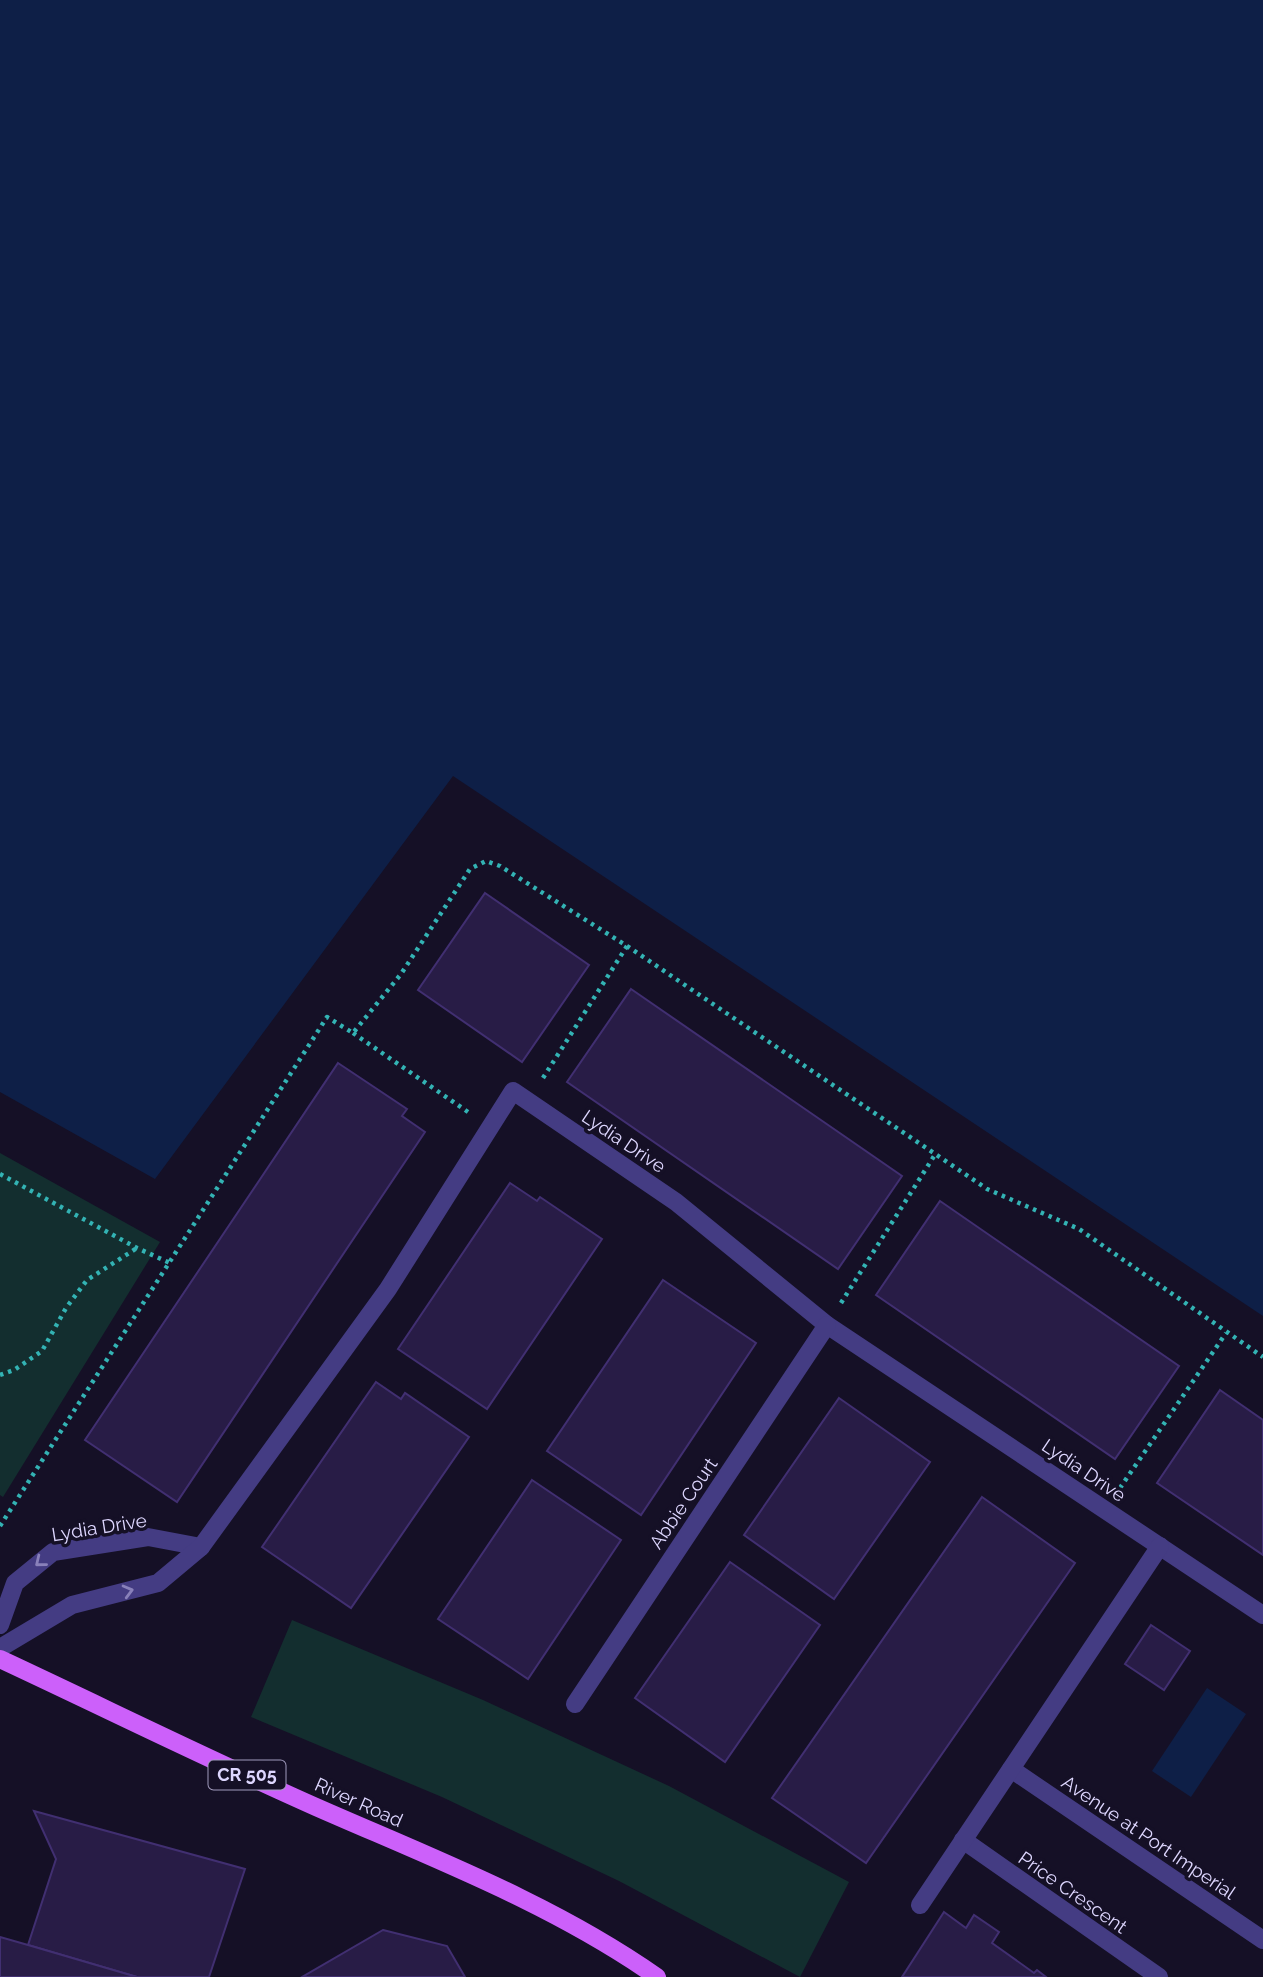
<svg xmlns="http://www.w3.org/2000/svg" width="1263" height="1977" viewBox="0 0 1263 1977" font-family="Raleway,sans-serif">
<style>
.green{fill:#132e2f}
.water{fill:#0e1f47}
.building{fill:#281c46;stroke:#412f71;stroke-width:2}
.lines{fill:none;stroke-linecap:round;stroke-linejoin:round}
.path{stroke:#33b3b4;stroke-width:4.5;stroke-dasharray:3.5 5;stroke-linecap:butt}
.minor{stroke:#443c83;stroke-width:18}
.major{stroke:#cc60fa;stroke-width:18}
.oneway{stroke:#8981ba}
.labels{text-anchor:middle;stroke-width:7;stroke-linejoin:round;paint-order:stroke}
.shield{fill:#151026;stroke:#a19bbd;stroke-width:2}
.shield-label{font-size:18px;font-weight:bold;fill:#ddd6fe}
.street-label{font-size:19px;fill:#ddd6fe;stroke:#151026}
</style>
<rect width="100%" height="100%" fill="#151026"/>
<g class="green">
<polygon points="0,1153 160,1242 3,1497 0,1495"/>
<polygon points="292,1620 483,1700 669,1786 849,1882 800,1977 619,1881 442,1797 251,1717"/>
</g>
<g class="water">
<polygon points="0,0 1263,0 1263,1316 453,776 155,1179 0,1092"/>
<polygon points="1207,1688 1246,1714 1191,1797 1152,1771"/>
</g>
<g class="building">
<polygon points="485,893 589,965 522,1062 418,990"/>
<polygon points="631,989 902,1176 838,1269 567,1082"/>
<polygon points="338,1063 407,1109 402,1116 425,1132 177,1502 85,1440"/>
<polygon points="510,1183 537,1201 540,1197 602,1239 487,1409 398,1349"/>
<polygon points="940,1201 1179,1366 1115,1459 876,1295"/>
<polygon points="663,1280 756,1343 641,1515 547,1451"/>
<polygon points="376,1382 401,1399 405,1393 469,1437 351,1608 262,1547"/>
<polygon points="1220,1390 1263,1420 1263,1555 1157,1483"/>
<polygon points="839,1398 930,1462 834,1599 744,1535"/>
<polygon points="532,1480 621,1540 528,1679 438,1619"/>
<polygon points="982,1497 1075,1563 866,1863 772,1798"/>
<polygon points="730,1562 820,1625 725,1762 635,1698"/>
<polygon points="1151,1625 1190,1651 1164,1690 1125,1664"/>
<polygon points="34,1811 245,1869 209,1977 137,1977 28,1945 56,1859"/>
<polygon points="944,1912 966,1928 974,1915 999,1932 992,1943 1034,1973 1037,1970 1046,1977 902,1977"/>
<polygon points="383,1930 447,1946 465,1977 302,1977"/>
<polygon points="0,1937 28,1945 137,1977 0,1977"/>
</g>
<g class="lines">
<g class="path">
<polyline points="353,1033 468,1112"/>
<polyline points="543,1078 627,946"/>
<polyline points="0,1174 137,1248 170,1263"/>
<polyline points="841,1303 936,1153"/>
<polyline points="0,1375 14,1370 42,1351 66,1308 87,1280 137,1248"/>
<polyline points="1120,1488 1226,1333"/>
<polyline points="0,1526 327,1017 353,1033 401,974 470,869 486,861 500,866 627,946 987,1189 1079,1229 1263,1357"/>
</g>
<g class="minor">
<polyline points="0,1625 15,1583 53,1552 148,1537 201,1547"/>
<polyline points="0,1648 72,1605 158,1583 201,1547 388,1289 513,1091 676,1202 827,1325 1263,1615"/>
<polyline points="575,1704 827,1325"/>
<polyline points="1011,1769 1263,1940"/>
<polyline points="963,1840 1159,1977"/>
<polyline points="920,1905 1160,1546"/>
</g>
<path class="major" d="M0,1659C105,1708 210,1760 316,1807C432,1858 553,1904 657,1977"/>
</g>
<defs><path id="oneway-chevron" d="M-2-3.5L2.5 0L-2 3.5" fill="none" stroke-width="1.6" stroke-linecap="round" stroke-linejoin="round" transform="scale(1.75)"/></defs>
<g class="oneway">
<use href="#oneway-chevron" transform="translate(40 1562) rotate(141)"/>
<use href="#oneway-chevron" transform="translate(128 1591) rotate(-15)"/>
</g>
<g class="labels">
<rect class="shield" x="208.5" y="1760.5" width="77" height="29" rx="5"/>
<g class="shield-label">
<text x="247" y="1781">CR 505</text>
</g>
<g class="street-label">
<text transform="translate(624 1141) rotate(34)" y="7">Lydia Drive</text>
<text transform="translate(1084 1470) rotate(34)" y="7">Lydia Drive</text>
<text transform="translate(683 1503) rotate(-56)" y="7">Abbie Court</text>
<text transform="translate(99 1527) rotate(-9)" y="7">Lydia Drive</text>
<text transform="translate(359 1802) rotate(24)" y="7">River Road</text>
<text transform="translate(1149 1837) rotate(34)" y="7">Avenue at Port Imperial</text>
<text transform="translate(1073 1892) rotate(35)" y="7">Price Crescent</text>
</g>
</g>
</svg>
